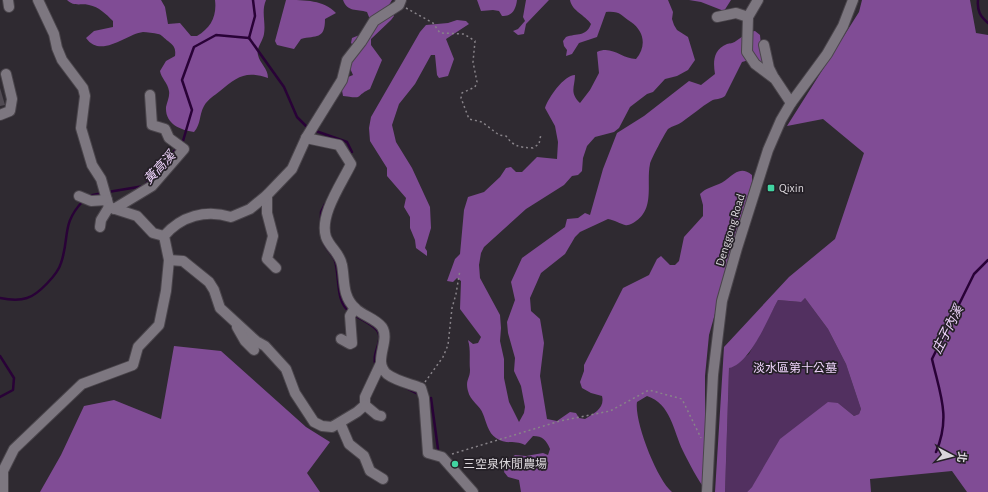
<svg xmlns="http://www.w3.org/2000/svg" width="988" height="492" viewBox="0 0 988 492" font-family="'Alegreya Sans','Noto Sans TC',sans-serif">
<style>
.green{fill:#523060}
.forest{fill:#804c95}
.lines{fill:none;stroke-linecap:round;stroke-linejoin:round}
.stream{stroke:#290237;stroke-width:2.5}
.building{fill:#514b53}
.minor-casing{stroke:#4a454b;stroke-width:12}
.path{stroke:#888389;stroke-width:1.5;stroke-dasharray:2 3;stroke-linecap:butt}
.minor{stroke:#7d7780;stroke-width:10}
.poi-dot{fill:#41d4a1;stroke:#252027;stroke-width:1.5}
.labels{text-anchor:middle;stroke-width:3.5;stroke-linejoin:round;paint-order:stroke}
.poi-label{font-size:12px;fill:#dad6db;stroke:#252027;text-anchor:start}
.street-label{font-size:12px;fill:#dad6db;stroke:#252027}
.park-label{font-size:12px;fill:#f0d5fd;stroke:#252027}
.water-label{font-size:13px;font-style:italic;fill:#f0d5fd;stroke:#252027}
</style>
<rect width="100%" height="100%" fill="#2f2a31"/>
<polygon class="green" points="805,298 828,329 846,364 861,409 859,414 854,416 838,403 747,492 725,492 729,368 749,354 778,300 800,302"/>
<g class="forest">
<path d="M67,0H161L165,7L168,24L180,23L191,36H197C211,28 217,16 215,0H266C261,12 266,22 264,34C263,41 256,48 258,55C260,64 268,68 268,78C245,70 237,77 220,91C214,96 208,99 204,106C199,115 201,124 194,132C180,130 165,124 166,107C167,102 170,96 169,91C168,83 161,78 160,71L166,61L175,56C176,48 174,46 168,41C165,39 161,34 158,34C154,33 147,32 143,32C126,34 101,59 86,38L94,31L113,27V21C106,14 99,7 89,5C80,3 74,7 67,0Z"/>
<path d="M286,0C305,0 324,0 336,13L325,19C325,40 316,35 301,39L294,49L277,45L275,41Z"/>
<path d="M343,0H392L389,5L394,16L391,20L371,39V45L382,60L370,89C353,97 366,99 343,96L341,85L343,79L353,75L349,66L355,47L351,43L352,38L362,34L371,22L367,12C357,9 347,12 343,0Z"/>
<path d="M477,0H517C516,9 512,17 502,16L499,11L493,10L481,11Z"/>
<polygon points="526,0 549,0 526,24 524,34 518,35 513,31 518,29 525,21 523,17"/>
<path d="M570,0H668L673,12L672,19L674,25L677,30L688,37L695,60L688,70L677,76L665,79L653,92L647,94L630,107L619,128L614,132L595,137L587,146L583,158L582,171L578,175L572,176L564,185L526,209L484,247L481,253L479,265L480,278L500,315L501,328L500,341L504,359V378L509,402L519,422L524,413L525,407L521,386L514,371L515,358L508,333L507,322L515,300L511,282L522,258L565,227L567,219L578,218L585,213L590,215L603,169L617,133L644,116L689,81L701,85L715,74C713,62 713,50 727,44C730,43 732,44 736,41C742,37 747,32 755,31L760,35L763,67L749,60L742,62L725,96C720,100 716,98 711,101C701,107 692,115 682,122C678,125 672,126 668,129C665,133 651,159 650,164C646,183 655,208 636,221C633,223 629,226 625,225C621,224 614,220 608,219L580,232L575,237L565,254L541,273L530,298L531,311L540,319L544,343L540,376L547,419L557,421L570,412L576,413L579,418L585,419C595,413 605,408 602,396L591,393L582,388L580,382L584,371V365L623,288L649,275L657,259L661,256L670,265H675L679,261L684,237L703,216V205L700,194C706,188 712,187 719,184C731,179 738,163 752,175V182L709,335L705,376V489C698,481 688,461 683,451C673,430 671,404 647,396L637,402C634,421 657,480 672,492H521L519,480L508,477L504,472L507,461L515,455L526,456L543,453L548,455L550,449C546,440 543,436 533,436L525,445C515,440 505,445 496,438C488,433 486,421 483,414C480,405 470,401 468,391C465,380 470,379 470,370C469,360 471,350 468,340L473,344L478,343L481,337L460,309L461,281L457,278L453,282L447,281L455,259L460,254L464,210L468,197L484,192L500,177L506,168L511,167L516,172H522L537,157L557,159L558,142L555,126L545,108C548,98 564,75 575,75C575,87 569,92 580,103L590,90L599,73L597,52C612,45 622,59 636,59C647,46 644,31 631,22C620,15 621,11 606,12L597,37L579,43L572,54L566,56L567,50L564,46L563,41L566,37C577,33 586,37 591,24C585,15 572,11 570,0Z"/>
<polygon points="689,0 731,0 724,11 701,2"/>
<path d="M862,0H970L976,33L988,35V492H967L952,471L870,479L871,492H747L752,487L780,439L828,402L838,403L854,416L859,414L861,409L846,364L828,329L805,298L801,302L778,300C768,318 750,364 729,368L725,492H715L724,347L789,277L835,239L864,153L823,119L787,126L859,12Z"/>
<polygon points="457,20 466,21 469,24 446,39 454,59 448,76 439,78 437,75 435,55 431,55 415,84 399,104 392,125 396,142 412,168 430,207 431,228 425,248 427,251 427,256 416,248 415,240 410,228 410,217 404,207 406,198 387,176 387,168 370,141 369,128 371,117 420,32 426,25 448,23"/>
<polygon points="174,346 221,351 306,427 330,442 307,473 320,492 40,492 61,455 84,406 114,400 161,419"/>
</g>
<g class="lines">
<g class="stream">
<path d="M978,0C977,11 980,16 988,23"/>
<polyline points="249,38 284,87 297,117 309,129"/>
<polyline points="249,38 255,16 253,0"/>
<polyline points="313,130 347,142 352,152"/>
<polyline points="180,144 183,141 192,110 182,80 194,47 216,35 249,38"/>
<polyline points="108,192 144,186 177,148"/>
<polyline points="88,196 103,193"/>
<polyline points="321,220 321,212 325,204"/>
<path d="M324,243C326,250 333,254 335,261C340,277 335,302 350,312"/>
<path d="M0,298C10,300 18,301 27,298C38,295 58,274 61,263C70,237 61,224 83,201"/>
<path d="M354,315C361,319 370,323 376,329C386,339 370,354 376,366"/>
<polyline points="0,356 14,378 13,390 0,397"/>
<polyline points="404,387 418,394"/>
<polyline points="431,398 438,449"/>
<path d="M936,452C951,417 940,394 932,359L974,274L988,260"/>
</g>
</g>
<polygon class="building" points="0,88 5,105 0,106"/>
<g class="lines">
<defs>
<g id="minor">
<polyline points="8,0 9,7"/>
<polyline points="38,0 54,34 57,48 62,60 83,88 85,96 81,128 92,165 101,179 109,207 137,216 153,233 164,236"/>
<polyline points="758,0 748,17 747,52 755,64 775,79 791,103"/>
<polyline points="717,17 736,13 748,17"/>
<polyline points="764,45 769,68 774,78"/>
<polyline points="0,115 10,111 12,99 6,74"/>
<path d="M306,138L339,145L351,164C342,183 319,215 326,237C330,248 340,253 342,265C345,280 342,296 355,308C363,316 375,318 382,327C391,341 372,361 387,374C396,381 411,384 421,388L424,398L428,453L442,457L473,492"/>
<polyline points="267,195 267,213 273,236 267,259 276,268"/>
<polyline points="79,196 91,201 107,200"/>
<polyline points="114,209 152,186 184,149 169,138 165,129 152,125 150,95"/>
<polyline points="100,227 101,220 109,207"/>
<polyline points="169,260 183,261 209,282 214,290 220,308 256,341 265,346 286,369 295,393 314,422 322,426 332,427 357,412 365,405 365,397 381,363"/>
<polyline points="237,327 245,341 254,350"/>
<polyline points="341,339 350,344 352,343 350,316 355,308"/>
<polyline points="365,405 377,415 381,416"/>
<polyline points="340,423 349,444 364,456 370,471 383,479"/>
<path d="M3,492V471L14,449L82,384L133,365L138,347L159,325L166,291L169,260L164,236C181,216 206,209 231,217L250,209L267,195L292,169L306,138L342,80L347,60L361,42L374,21L399,5L401,0"/>
<polyline points="707,492 713,375 722,301 737,248 768,150 781,120 791,103 827,54 843,26 853,0"/>
</g>
</defs>
<use href="#minor" class="minor-casing"/>
<g class="path">
<path d="M406,8L433,23L440,33L464,34L475,41L473,62L477,82L475,87L462,93L461,98L469,119L482,122L499,135L506,136C514,147 519,147 533,148L539,144L541,134"/>
<polyline points="425,382 443,357 448,345 452,308 456,294 460,270"/>
<polyline points="452,454 560,421 610,411 649,390 682,399 701,438"/>
</g>
<use href="#minor" class="minor"/>
</g>
<g class="poi-dot">
<rect x="767" y="184" width="8" height="8" rx="2"/>
<circle cx="455" cy="464" r="4"/>
</g>
<g class="labels">
<g class="poi-label">
<text x="779" y="192">Qixin</text>
<text x="463" y="468">三空泉休閒農場</text>
</g>
<g class="street-label">
<text transform="translate(730 230) rotate(-73)" y="4">Denggong Road</text>
</g>
<g class="park-label">
<text x="795" y="372">淡水區第十公墓</text>
</g>
<g class="water-label">
<text transform="translate(159 167) rotate(-47)" y="5">黃高溪</text>
<text transform="translate(947 329) rotate(-63)" y="5">庄子內溪</text>
</g>
</g>
<g transform="translate(952 456) rotate(97)" stroke="#252027" stroke-width="3" paint-order="stroke">
<path d="M0-3L7 15L0 10L-7 15Z" fill="#dad6db"/>
<text y="-6" font-size="11" font-weight="bold" text-anchor="middle" fill="#dad6db">北</text>
</g>
</svg>
